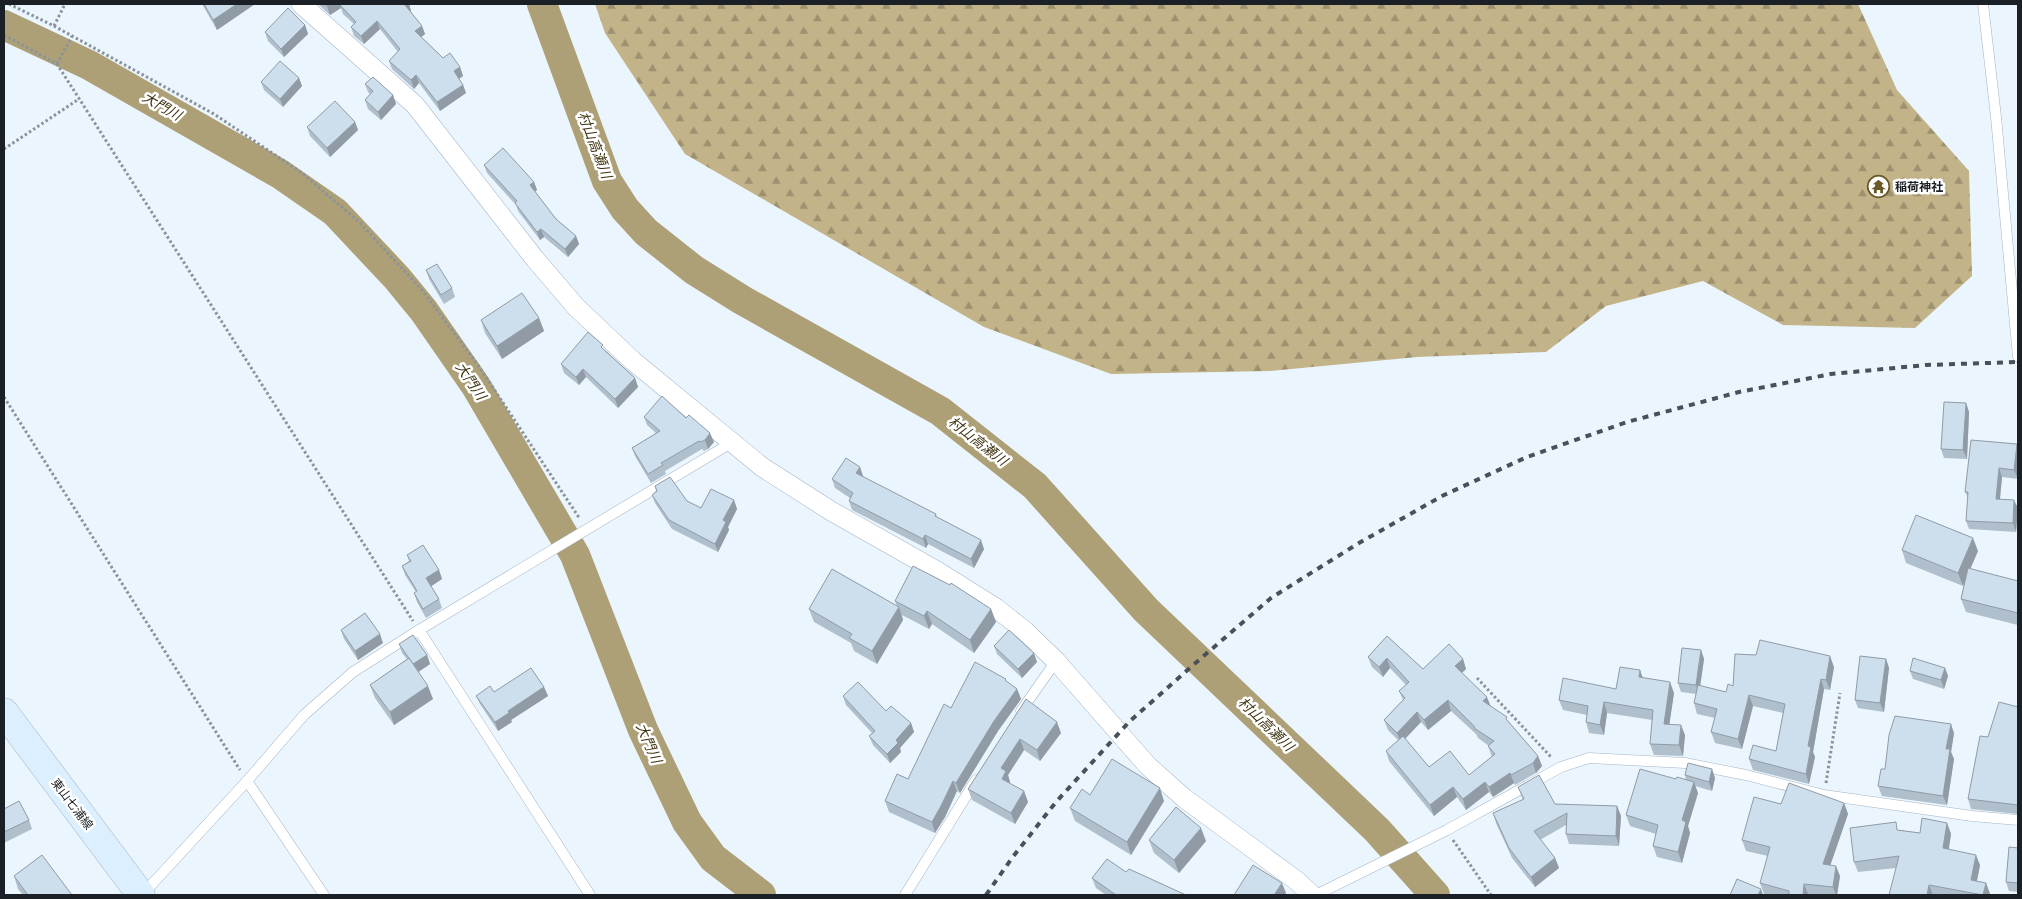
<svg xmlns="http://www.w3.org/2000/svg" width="2022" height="899" viewBox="0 0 2022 899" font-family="'PT Sans','Noto Sans JP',sans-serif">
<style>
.forest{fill:url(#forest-firs)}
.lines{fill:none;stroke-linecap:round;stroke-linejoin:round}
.river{stroke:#aea076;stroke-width:30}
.service-casing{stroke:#a5b5c4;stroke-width:11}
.minor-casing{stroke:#a5b5c4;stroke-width:20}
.secondary-casing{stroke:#a5b5c4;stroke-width:29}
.path{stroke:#8b939a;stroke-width:3;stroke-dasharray:2.5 2.5;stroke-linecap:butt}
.service{stroke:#fff;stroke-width:10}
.minor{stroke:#fff;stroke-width:19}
.secondary{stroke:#dceffe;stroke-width:28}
.rail{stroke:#495056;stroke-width:4;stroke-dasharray:6 6;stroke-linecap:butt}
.wall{fill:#b0bfcc;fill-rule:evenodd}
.shaded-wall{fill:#909ba6}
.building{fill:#cddeed;stroke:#909ba6}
.labels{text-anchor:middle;stroke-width:5;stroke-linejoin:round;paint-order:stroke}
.poi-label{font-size:12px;font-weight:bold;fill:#1a2025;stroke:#fff;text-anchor:start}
.street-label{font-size:12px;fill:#1a2025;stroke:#fff}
.water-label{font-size:14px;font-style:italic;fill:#403512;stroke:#fff}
</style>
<defs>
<pattern id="forest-firs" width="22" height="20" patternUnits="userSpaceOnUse" patternTransform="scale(1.25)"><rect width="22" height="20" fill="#c2b389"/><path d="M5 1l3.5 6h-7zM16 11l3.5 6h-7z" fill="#9d9170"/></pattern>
</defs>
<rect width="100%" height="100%" fill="#ebf5fe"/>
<polygon class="forest" points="595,4 1858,4 1897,90 1969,171 1972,276 1915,328 1783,325 1703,281 1606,306 1546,352 1417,357 1270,371 1111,374 984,327 685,154 605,33"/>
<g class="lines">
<g class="river">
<polyline points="542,4 607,181 625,209 646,232 694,270 742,300 940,411 1035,486 1146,610 1377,830 1435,895"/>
<polyline points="4,25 89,65 280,174 335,212 397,278 424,311 476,386 575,555 643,730 687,822 713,858 761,895"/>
</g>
<defs>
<g id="service">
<polyline points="1983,4 1996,117 2018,357"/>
<polyline points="419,630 731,443"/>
<polyline points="1021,711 1056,661"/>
<polyline points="247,781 324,895"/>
<polyline points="142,895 247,781 304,715 353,672 419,630 590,895"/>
<polyline points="905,895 976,780"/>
<polyline points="1316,895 1447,830 1561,767 1589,758 1685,763 1746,775 1824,795 1972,816 2018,820"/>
</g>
<polyline id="minor" points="301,4 415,105 535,259 576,307 633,361 762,467 831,511 937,571 996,608 1025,631 1056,661 1148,766 1184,798 1297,881 1312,895"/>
<polyline id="secondary" points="4,712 141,895"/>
</defs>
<use href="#service" class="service-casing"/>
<use href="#minor" class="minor-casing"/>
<use href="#secondary" class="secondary-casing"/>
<g class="path">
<polyline points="9,4 54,26 214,114 302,173 359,222 422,290 478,365 580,519"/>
<polyline points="54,26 65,4"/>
<polyline points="4,35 57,64 413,621"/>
<polyline points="57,64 72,36"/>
<polyline points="4,149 79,99"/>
<polyline points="4,397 240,770"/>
<polyline points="1477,678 1552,758"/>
<polyline points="1826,783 1840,693"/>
<polyline points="1453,840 1491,895"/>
</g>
<use href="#service" class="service"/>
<use href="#minor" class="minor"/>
<use href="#secondary" class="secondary"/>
<polyline class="rail" points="986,895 1012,858 1056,802 1129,722 1192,666 1271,598 1359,543 1442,496 1527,457 1627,422 1739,392 1831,374 1926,365 2018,362"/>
</g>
<g class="wall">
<polygon points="202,4 255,4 217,30"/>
<polygon points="318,4 409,4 411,11 411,12 422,26 425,34 421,37 443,58 460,67 463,76 459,79 463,85 466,93 440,111 419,83 414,89 392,69 389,61 398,52 380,29 364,44 354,36 351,27 354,24 343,14 341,8 330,15"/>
<polygon points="305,25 308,34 284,57 268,41 265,32"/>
<polygon points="299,78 302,86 283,107 264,90 261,82"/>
<polygon points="365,84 393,95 396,104 381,120 368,109 365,100 370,94 368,92"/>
<polygon points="355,122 358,130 330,157 310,136 307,127"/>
<polygon points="484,165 534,182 537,190 535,192 556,219 576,236 579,244 568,257 544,237 540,240 518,211 516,205 487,173"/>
<polygon points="426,270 452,288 455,297 444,304 429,279"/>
<polygon points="539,318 544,331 502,359 485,333 481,320"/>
<polygon points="605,350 635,378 638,387 618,408 586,377 579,385 564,373 561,364"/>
<polygon points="1966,403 1969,412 1967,459 1944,458 1941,449"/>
<polygon points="644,417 714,442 708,449 704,451 702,449 665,471 666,474 651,483 635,456 632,448 656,433 647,425"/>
<polygon points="2017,444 2018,448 2018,479 2002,477 2000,499 2018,508 2016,532 1969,529 1966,521 1968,497 1965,492"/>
<polygon points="860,467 862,477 936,514 937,517 984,549 974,568 928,544 926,548 852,510 849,501 850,498 835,488 832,479"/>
<polygon points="655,486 687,501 701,508 734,500 737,509 728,527 729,530 718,552 672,529 655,503 652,495 656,491"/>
<polygon points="1902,550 1978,551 1970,569 2018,581 2018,625 1966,612 1961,599 1965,581 1963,586 1906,563"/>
<polygon points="407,555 439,570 442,579 431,586 439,599 442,608 426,618 417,602 414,593 416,592 405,575 402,566 409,561"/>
<polygon points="895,601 991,609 996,622 974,653 932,624 929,629 902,615 903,620 877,664 854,651 851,643 814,622 809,609 897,606"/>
<polygon points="341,630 383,643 358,660 344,639"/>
<path d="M1387,636L1423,669L1463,659L1466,669L1462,673L1490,706L1509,722L1538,756L1542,766L1536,773L1515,785L1514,783L1493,797L1489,792L1466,810L1457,797L1434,816L1389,761L1386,751L1398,740L1388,730L1384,720L1403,700L1399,691L1406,685L1390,668L1383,677L1372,667L1368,657ZM1451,711L1476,734L1478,738L1489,746H1488L1492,757L1469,775L1429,767L1405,739L1421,722L1428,730Z"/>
<polygon points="399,644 427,655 430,664 418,672 433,699 394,725 375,698 370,685 407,659 402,653"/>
<polygon points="994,646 1037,662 1022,678 997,654"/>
<polygon points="1701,650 1704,659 1700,686 1726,692 1733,686 1834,667 1830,690 1824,689 1813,752 1815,757 1809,784 1753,770 1749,759 1776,751 1783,713 1753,706 1742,749 1715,743 1711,732 1715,718 1697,714 1694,703 1696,694 1681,692 1678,683"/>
<polygon points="1886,659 1889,668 1884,712 1858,708 1855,700"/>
<polygon points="1945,668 1948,676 1944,689 1913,679 1910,671"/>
<polygon points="1640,670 1643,678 1674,693 1669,724 1685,735 1683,756 1654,755 1650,744 1652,720 1607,713 1604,735 1589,733 1586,722 1587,715 1563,710 1559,700 1616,689"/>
<polygon points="1007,682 1017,689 1021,699 998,731 960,793 957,791 945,817 935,833 889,812 885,801 908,779 951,708"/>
<polygon points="544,687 548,696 511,720 512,722 498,731 480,704 476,696 494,692"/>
<polygon points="843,696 886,711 911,723 914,732 900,748 901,752 890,763 873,745 869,736 872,733 846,705"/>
<polygon points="1026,699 1061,733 1040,761 1024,750 1008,775 1010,782 1009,783 1024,791 1028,802 1015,824 972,800 968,789"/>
<polygon points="2018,707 2018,814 1971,809 1968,799"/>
<polygon points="1954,733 1951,752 1954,759 1947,805 1882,796 1878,786 1885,769"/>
<polygon points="1712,769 1715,778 1712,791 1695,786 1698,793 1688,826 1690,833 1682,863 1657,857 1653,846 1656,834 1630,826 1626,815 1686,780 1685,775"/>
<polygon points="1518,787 1555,804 1617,806 1621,816 1619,846 1569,844 1566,834 1566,825 1540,840 1555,858 1559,868 1535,887 1512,858 1496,823 1493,813 1523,800"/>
<polygon points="1164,801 1131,855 1075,821 1070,808"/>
<polygon points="1844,803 1848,814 1830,865 1840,876 1837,895 1816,895 1808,894 1808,895 1768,895 1764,894 1760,883 1768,856 1746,851 1742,840 1781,804"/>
<polygon points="4,809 29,820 32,829 4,843"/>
<polygon points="1947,823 1951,834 1949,849 1980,865 1977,881 1986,883 1990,894 1989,895 1889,895 1896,868 1858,872 1854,862 1899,830 1920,833"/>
<polygon points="1149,840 1206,841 1179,873 1154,853"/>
<polygon points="2018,848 2018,892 2009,891 2006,882"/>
<polygon points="1126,872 1186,895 1106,895 1096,888 1092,878"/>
<polygon points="14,876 72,895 23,895 18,889"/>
</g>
<g class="shaded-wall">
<polygon points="237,4 255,4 217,30 213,20"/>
<polygon points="331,4 344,4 340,5 341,8 330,15 327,6"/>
<polygon points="407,4 409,4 411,11 408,14 405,5"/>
<polygon points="377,21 380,29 364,44 361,36"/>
<polygon points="305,25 308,34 284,57 281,49"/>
<polygon points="422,26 425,34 418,40 415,31"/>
<polygon points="460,67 463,76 457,80 454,71"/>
<polygon points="416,75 419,83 414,89 411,80"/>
<polygon points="299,78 302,86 283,107 280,99"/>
<polygon points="463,85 466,93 440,111 437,102"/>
<polygon points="393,95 396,104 381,120 378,112"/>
<polygon points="355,122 358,130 330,157 327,148"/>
<polygon points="534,182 537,190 533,193 530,185"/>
<polygon points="541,229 544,237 540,240 537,232"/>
<polygon points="576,236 579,244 568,257 565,249"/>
<polygon points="539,318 544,331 502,359 497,346"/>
<polygon points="583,369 586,377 579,385 576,377"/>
<polygon points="635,378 638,387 618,408 615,399"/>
<polygon points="1966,403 1969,412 1967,459 1963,450"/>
<polygon points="710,433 714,442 708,449 705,440"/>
<polygon points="2017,444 2018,448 2018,479 2014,470"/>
<polygon points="860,467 863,476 859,482 856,473"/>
<polygon points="1999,468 2002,477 1999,508 1996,499"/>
<polygon points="734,500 737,509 728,527 729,530 718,552 715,544 723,520"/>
<polygon points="2014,500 2018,508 2016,532 2013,523"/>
<polygon points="925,535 928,544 926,548 923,539"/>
<polygon points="1973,538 1978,551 1963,586 1958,573"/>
<polygon points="981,540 984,549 974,568 971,559"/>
<polygon points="439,570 442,579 430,587 426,578"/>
<polygon points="899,607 903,620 877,664 872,651"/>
<polygon points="991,609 996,622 974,653 970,640"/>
<polygon points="927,611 932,624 929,629 924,616"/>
<polygon points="380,634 383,643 358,660 355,651"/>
<polygon points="1701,650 1704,659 1699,694 1696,685"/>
<polygon points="1034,653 1037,662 1022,678 1018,669"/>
<polygon points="427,655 430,664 417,673 413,664"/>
<polygon points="1830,656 1834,667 1830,690 1826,680"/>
<polygon points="1387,658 1390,668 1383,677 1379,667"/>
<polygon points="1463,659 1466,669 1458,676 1455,666"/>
<polygon points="1886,659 1889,668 1884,712 1880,703"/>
<polygon points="1945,668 1948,676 1944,689 1941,680"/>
<polygon points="1640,670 1643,680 1639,677"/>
<polygon points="1821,679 1824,689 1813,752 1815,757 1809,784 1806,774 1808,746"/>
<polygon points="1670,682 1674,693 1668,734 1664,724"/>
<polygon points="428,686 433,699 394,725 390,712"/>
<polygon points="544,687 548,696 511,720 512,722 498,731 495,722 508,711"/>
<polygon points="1017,689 1021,699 998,731 960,793 956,783 994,721"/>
<polygon points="1749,695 1753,706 1742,749 1738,739"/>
<polygon points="1487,697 1491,707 1483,701"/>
<polygon points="1448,700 1451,711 1428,730 1424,720"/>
<polygon points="1604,702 1607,713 1604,735 1600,725"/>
<polygon points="1417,712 1421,722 1401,743 1397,733"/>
<polygon points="1057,722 1061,733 1040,761 1037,750"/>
<polygon points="911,723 914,732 900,748 901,752 890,763 887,754 896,740"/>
<polygon points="1951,724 1954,733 1951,752 1954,759 1947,805 1943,796 1946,749"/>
<polygon points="1681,725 1685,735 1683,756 1679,745"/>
<polygon points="1020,739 1024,750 1008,775 1010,782 1006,790 1002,779 1001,768"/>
<polygon points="1538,756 1542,766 1536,773 1533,763"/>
<polygon points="1712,769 1715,778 1712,791 1709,782"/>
<polygon points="1510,773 1514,783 1493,797 1489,787"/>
<polygon points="953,781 957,791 945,817 935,833 932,822"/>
<polygon points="1485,782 1489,792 1466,810 1463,799"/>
<polygon points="1694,782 1698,793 1688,826 1690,833 1682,863 1678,852 1682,820"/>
<polygon points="1453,787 1457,797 1434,816 1430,805"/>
<polygon points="1160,788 1164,801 1131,855 1127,842"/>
<polygon points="1024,791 1028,802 1015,824 1011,813"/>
<polygon points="1844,803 1848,814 1827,875 1823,864"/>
<polygon points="1617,806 1621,816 1619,846 1616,836"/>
<polygon points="1947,823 1951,834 1947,859 1943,848"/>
<polygon points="1201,828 1206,841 1179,873 1174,860"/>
<polygon points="1976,855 1980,865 1975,890 1971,880"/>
<polygon points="1555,858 1559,868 1535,887 1531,877"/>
<polygon points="1836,866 1840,876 1837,895 1836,895 1833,887"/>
<polygon points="1282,883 1286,893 1285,895 1274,895"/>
<polygon points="1986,883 1990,894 1989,895 1983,895"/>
<polygon points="1804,884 1808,894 1808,895 1803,895"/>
<polygon points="1929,885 1933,895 1927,895"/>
<polygon points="1761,889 1763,895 1758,895"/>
</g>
<g class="building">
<polygon points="204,4 237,4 213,20"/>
<polygon points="324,4 331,4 327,6"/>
<polygon points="341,4 407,4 405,5 422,26 415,31 443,58 450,53 460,67 454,71 463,85 437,102 416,75 411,80 389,61 400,49 377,21 361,36 351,27 356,22 340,5"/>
<polygon points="288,8 305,25 281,49 265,32"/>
<polygon points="280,61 299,78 280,99 261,82"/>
<polygon points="373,77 393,95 378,112 365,100 373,91 365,84"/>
<polygon points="335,101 355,122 327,148 307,127"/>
<polygon points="503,148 534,182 530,185 556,219 576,236 565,249 541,229 537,232 515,203 517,201 484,165"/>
<polygon points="437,264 452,288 441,295 426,270"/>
<polygon points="522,293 539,318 497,346 481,320"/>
<polygon points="588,332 603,345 601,347 635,378 615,399 583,369 576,377 561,364"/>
<polygon points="662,396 686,418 689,415 710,433 705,440 701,442 699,441 661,463 663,465 648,474 632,448 660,431 644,417"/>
<polygon points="1944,402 1966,403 1963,450 1941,449"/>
<polygon points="1971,440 2017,444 2014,470 1999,468 1996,499 2014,500 2013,523 1966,521 1968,492 1965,492"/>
<polygon points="846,458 860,467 856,473 936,514 935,516 981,540 971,559 925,535 923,539 849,501 853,493 832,479"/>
<polygon points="670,477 687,501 701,508 711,489 734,500 723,520 726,522 715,544 669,520 652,495 657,491 655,486"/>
<polygon points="1916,515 1973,538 1958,573 1902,550"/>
<polygon points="423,545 439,570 426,578 439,599 423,609 414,593 417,591 402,566 411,561 407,555"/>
<polygon points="913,566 950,585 951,583 991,609 970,640 927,611 924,616 895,601"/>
<polygon points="1968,568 2018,581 2018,613 1961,599"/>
<polygon points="832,569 899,607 872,651 849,638 852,634 809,609"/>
<polygon points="365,613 380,634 355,651 341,630"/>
<polygon points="1009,630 1034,653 1018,669 994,646"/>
<polygon points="413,635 427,655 413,664 399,644"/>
<polygon points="1387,636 1423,669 1449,644 1463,659 1455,666 1487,697 1483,701 1507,717 1506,719 1538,756 1533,763 1511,775 1510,773 1489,787 1485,782 1463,799 1453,787 1430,805 1386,751 1403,736 1429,767 1450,751 1469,775 1495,754 1488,746 1494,741 1474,728 1475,727 1448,700 1424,720 1417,712 1397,733 1384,720 1405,698 1399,691 1409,682 1387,658 1379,667 1368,657"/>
<polygon points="1760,640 1830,656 1826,680 1821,679 1808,746 1811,747 1806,774 1749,759 1753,745 1776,751 1785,704 1749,695 1738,739 1711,732 1717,709 1694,703 1698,685 1726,692 1728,684 1733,686 1735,654 1756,655"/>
<polygon points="1682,648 1701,650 1696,685 1678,683"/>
<polygon points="1860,656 1886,659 1880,703 1855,700"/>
<polygon points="409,658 428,686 390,712 370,685"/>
<polygon points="1913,658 1945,668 1941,680 1910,671"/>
<polygon points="975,662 1006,679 1005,680 1017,689 994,721 956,783 953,781 941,806 932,822 885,801 897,774 908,779 944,704 951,708"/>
<polygon points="1620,667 1640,670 1639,677 1670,682 1664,724 1681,725 1679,745 1650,744 1653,710 1604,702 1600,725 1586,722 1588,706 1559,700 1563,678 1616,689"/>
<polygon points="531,668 544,687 508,711 509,713 495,722 476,696 490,686 494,692"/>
<polygon points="858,682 886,711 891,706 911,723 896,740 898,743 887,754 869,736 875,731 843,696"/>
<polygon points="1026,699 1057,722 1037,750 1020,739 1001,768 1006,771 1002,779 1024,791 1011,813 968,789"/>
<polygon points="1999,702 2018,707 2018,805 1968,799 1980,736 1988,737"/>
<polygon points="1895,716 1951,724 1946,749 1950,749 1943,796 1878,786 1881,769 1885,769 1889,735"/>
<polygon points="1112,759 1160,788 1127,842 1070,808 1082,789 1090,795"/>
<polygon points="1688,763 1712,769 1709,782 1685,775"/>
<polygon points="1640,769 1676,779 1677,777 1694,782 1682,820 1686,822 1678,852 1653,846 1658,825 1626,815"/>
<polygon points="1539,775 1555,804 1617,806 1616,836 1566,834 1567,813 1534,831 1555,858 1531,877 1509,848 1493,813 1524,799 1518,787"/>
<polygon points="1789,783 1844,803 1823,864 1836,866 1833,887 1804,884 1803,895 1789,895 1789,891 1760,883 1770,847 1742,840 1754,797 1781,804"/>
<polygon points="19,801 29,820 4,832 4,809"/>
<polygon points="1176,807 1201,828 1174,860 1149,840"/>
<polygon points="1922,818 1947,823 1943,848 1976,855 1971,880 1986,883 1983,895 1929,885 1927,895 1889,895 1899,856 1854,862 1850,828 1896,822 1897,830 1920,833"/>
<polygon points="2009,847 2018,848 2018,883 2006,882"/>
<polygon points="42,855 72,895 28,895 14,876"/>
<polygon points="1107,859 1126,872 1129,869 1186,895 1116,895 1092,878"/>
<polygon points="1253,865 1282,883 1274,895 1234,895"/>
<polygon points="1737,879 1761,889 1758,895 1730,895"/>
</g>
<defs>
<symbol id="temple-ring" viewBox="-11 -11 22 22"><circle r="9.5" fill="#fff" stroke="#6a5926" stroke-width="1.5"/><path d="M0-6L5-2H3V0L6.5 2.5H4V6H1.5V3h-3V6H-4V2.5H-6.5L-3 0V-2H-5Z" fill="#6a5926"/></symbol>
</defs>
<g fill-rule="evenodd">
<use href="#temple-ring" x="1866" y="174" width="25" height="25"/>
</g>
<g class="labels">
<g class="poi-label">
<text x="1895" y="191">稲荷神社</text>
</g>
<g class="street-label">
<text transform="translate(72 804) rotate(53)" y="4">東山七浦線</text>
</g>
<g class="water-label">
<text transform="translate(162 106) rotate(30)" y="5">大門川</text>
<text transform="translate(595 145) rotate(69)" y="5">村山高瀬川</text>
<text transform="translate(471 381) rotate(56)" y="5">大門川</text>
<text transform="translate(978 441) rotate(38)" y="5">村山高瀬川</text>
<text transform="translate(1266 724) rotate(44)" y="5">村山高瀬川</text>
<text transform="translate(649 743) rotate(66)" y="5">大門川</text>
</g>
</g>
<rect width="2022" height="899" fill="none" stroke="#1a2025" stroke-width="10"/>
</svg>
